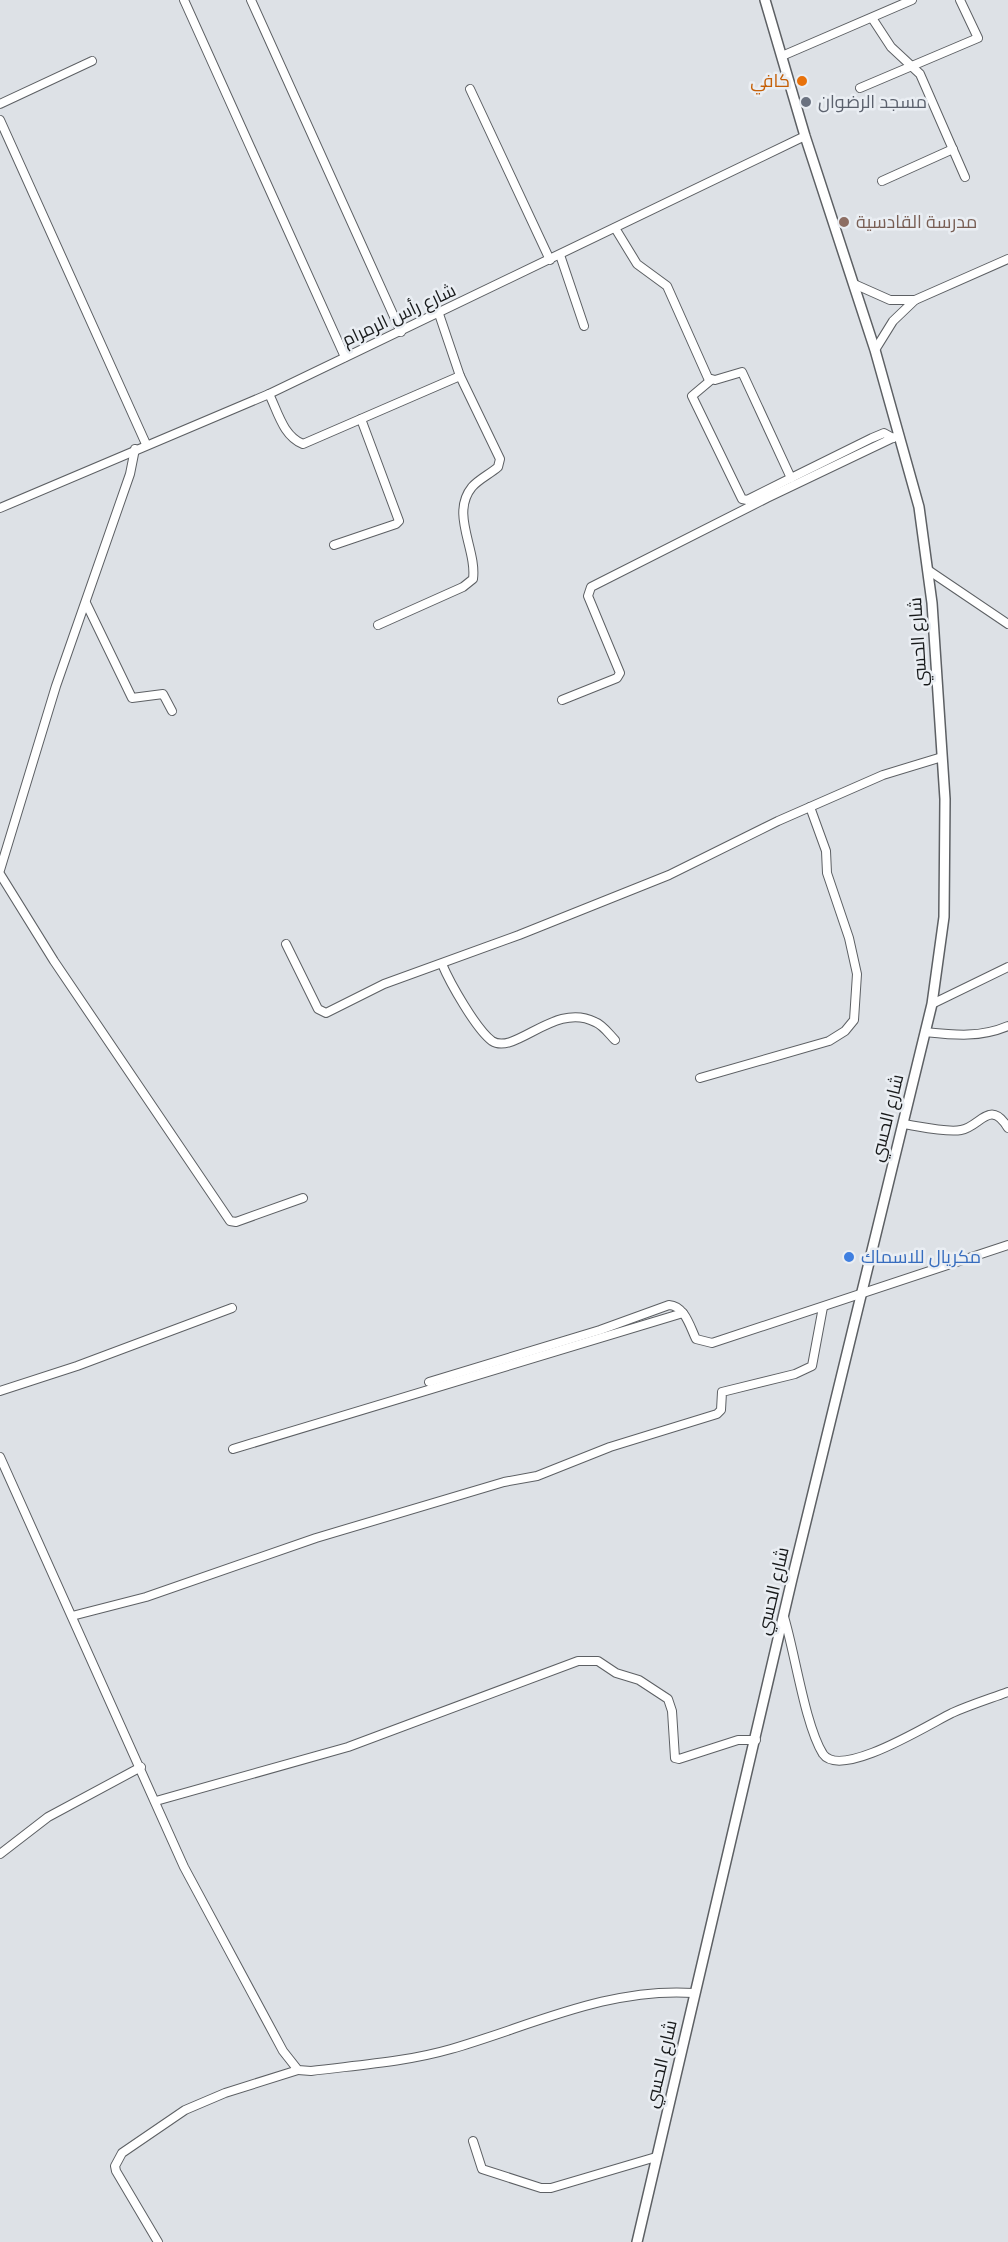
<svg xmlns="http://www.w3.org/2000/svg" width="1008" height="2242" viewBox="0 0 1008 2242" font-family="Overpass,Cairo,sans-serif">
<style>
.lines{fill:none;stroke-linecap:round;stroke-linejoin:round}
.minor-casing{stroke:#5d6064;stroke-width:10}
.tertiary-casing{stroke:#5d6064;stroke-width:12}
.minor{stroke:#fff;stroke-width:8}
.tertiary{stroke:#fff;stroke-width:9}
.food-dot{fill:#e8710a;stroke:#eaeef3;stroke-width:2}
.worship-dot{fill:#6b7280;stroke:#eaeef3;stroke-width:2}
.education-dot{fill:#8d6e63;stroke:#eaeef3;stroke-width:2}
.shop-dot{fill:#3f7fe0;stroke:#eaeef3;stroke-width:2}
.labels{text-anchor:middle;stroke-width:5;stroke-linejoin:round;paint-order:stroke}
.food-label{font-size:18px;fill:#c56008;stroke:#eaeef3;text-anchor:end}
.worship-label{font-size:18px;fill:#5b616d;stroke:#eaeef3;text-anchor:start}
.education-label{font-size:18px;fill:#785e54;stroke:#eaeef3;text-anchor:start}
.street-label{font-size:18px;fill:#17191a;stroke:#eaeef3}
.shop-label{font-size:18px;fill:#366cbe;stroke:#eaeef3;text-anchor:start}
</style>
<rect width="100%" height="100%" fill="#dde1e6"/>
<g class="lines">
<defs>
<g id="minor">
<polyline points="184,0 345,357"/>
<polyline points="251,0 401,332"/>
<polyline points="872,18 891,47 920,74 965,177"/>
<polyline points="782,56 912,0"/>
<polyline points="860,88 978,38 960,0"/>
<polyline points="470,89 550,260"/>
<polyline points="0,104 92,61"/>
<polyline points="0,120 146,444"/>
<polyline points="882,181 953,149"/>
<polyline points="615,228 637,264 667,286 708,378 715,380 742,372 791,478 872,438 884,433 893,438"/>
<polyline points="560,255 584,326"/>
<polyline points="854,284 890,300 915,300"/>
<polyline points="875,350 893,321 915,300 1008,259"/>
<polyline points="711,380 692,396 742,499 747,500 791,478"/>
<path d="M269,394C278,412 283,436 303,444L460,376"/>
<polyline points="0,508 269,394 805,136"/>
<polyline points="334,545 396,524 399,521 361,419"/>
<polyline points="928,570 1008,624"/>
<polyline points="86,603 132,698 163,694 172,711"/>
<path d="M378,625L463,587L473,579C477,549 450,514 472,487C479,479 490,474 498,467L500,459L460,376L439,314"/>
<polyline points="562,700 617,678 620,673 588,596 591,587 767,498 899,435"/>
<polyline points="0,870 56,686 130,474 135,449"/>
<polyline points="0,874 54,961 230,1221 236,1222 303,1198"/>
<polyline points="286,944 318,1009 326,1013 384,984 519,935 669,875 778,821 883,775 942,757"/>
<path d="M442,964C450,983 476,1029 492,1041C515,1056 555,1001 595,1022C603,1025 609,1034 615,1040"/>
<polyline points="932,1004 1008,967"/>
<path d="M925,1032C954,1035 980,1038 1008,1026"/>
<polyline points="700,1078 829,1041 845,1031 854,1020 857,974 849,938 827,873 826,851 810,807"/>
<path d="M903,1124C918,1126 946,1133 961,1130C980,1127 990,1098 1008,1128"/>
<path d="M429,1382L600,1330L669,1305C685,1306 690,1327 696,1339L712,1343L1008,1245"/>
<polyline points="0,1391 77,1366 232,1308"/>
<polyline points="233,1449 683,1313"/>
<path d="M0,1457L184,1867L283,2051L298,2070L311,2071C358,2065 406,2062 451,2049C531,2026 608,1987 694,1993"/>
<polyline points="72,1616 146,1597 316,1538 504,1482 537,1476 610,1447 717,1414 721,1410 722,1392 795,1374 812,1366 823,1307"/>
<path d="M784,1617C795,1653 805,1725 823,1754C841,1780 931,1723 952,1713C970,1705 989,1699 1008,1692"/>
<polyline points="156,1801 348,1747 578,1661 598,1661 616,1673 639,1680 668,1699 672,1711 675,1758 679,1759 738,1740 756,1740"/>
<polyline points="0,1854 48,1817 141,1767"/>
<polyline points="473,2141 482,2169 541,2188 551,2188 656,2157"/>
<polyline points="158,2242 116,2171 115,2166 122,2153 185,2110 225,2093 298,2070"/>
</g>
<polyline id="tertiary" points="637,2242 792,1579 932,1004 944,917 945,799 932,603 919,507 875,350 805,136 765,0"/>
</defs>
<use href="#minor" class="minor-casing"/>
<use href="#tertiary" class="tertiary-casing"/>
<use href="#minor" class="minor"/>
<use href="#tertiary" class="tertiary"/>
</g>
<circle class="food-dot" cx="802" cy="81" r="6"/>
<circle class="worship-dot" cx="806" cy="102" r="6"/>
<circle class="education-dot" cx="844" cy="222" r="6"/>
<circle class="shop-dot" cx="849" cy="1257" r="6"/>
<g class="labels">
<g class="food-label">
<text x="790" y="87">كافي</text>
</g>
<g class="worship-label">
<text x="818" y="108">مسجد الرضوان</text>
</g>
<g class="education-label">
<text x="856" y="228">مدرسة القادسية</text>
</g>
<g class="street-label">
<text transform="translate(399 315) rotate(-25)" y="6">شارع رأس الرمرام</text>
<text transform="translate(918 642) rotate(-94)" y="6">شارع الحسي</text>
<text transform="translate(887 1118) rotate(-76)" y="6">شارع الحسي</text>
<text transform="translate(773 1591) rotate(-77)" y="6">شارع الحسي</text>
<text transform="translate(661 2064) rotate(-77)" y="6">شارع الحسي</text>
</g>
<g class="shop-label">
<text x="861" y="1263">مكريال للاسماك</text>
</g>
</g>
</svg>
